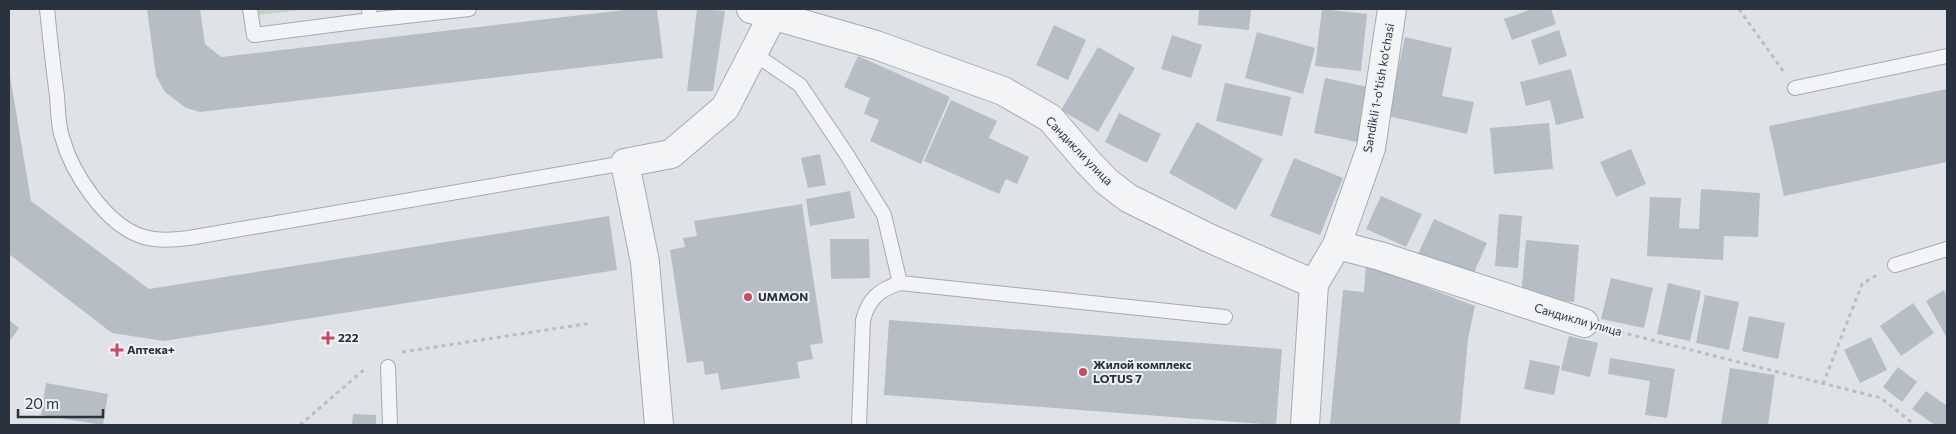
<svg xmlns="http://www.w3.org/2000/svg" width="1956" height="434" viewBox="0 0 1956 434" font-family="Commissioner,sans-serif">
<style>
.park{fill:#c6d1c1}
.building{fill:#b7bdc4}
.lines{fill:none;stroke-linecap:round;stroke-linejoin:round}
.lane-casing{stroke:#a5aab2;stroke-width:16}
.street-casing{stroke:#a5aab2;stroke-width:30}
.path{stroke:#babec2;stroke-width:3;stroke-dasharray:4 4;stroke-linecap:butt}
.lane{stroke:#f2f4f6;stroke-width:14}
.street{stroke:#f2f4f6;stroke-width:28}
.poi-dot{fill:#c54c67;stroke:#eff2f5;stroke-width:2}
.labels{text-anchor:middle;stroke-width:4;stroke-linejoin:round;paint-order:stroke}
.street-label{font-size:12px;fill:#29323e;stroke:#eff2f5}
.poi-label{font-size:12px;font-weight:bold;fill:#29323e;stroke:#eff2f5;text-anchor:start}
</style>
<rect width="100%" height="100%" fill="#dfe3e8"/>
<polygon class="park" points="256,9 311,9 257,15"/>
<g class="building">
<polygon points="147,9 200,9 205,44 221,57 633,9 657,9 663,58 200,112 186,108 165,92 156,76"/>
<polygon points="697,9 725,11 713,91 687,91"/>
<polygon points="1199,9 1251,9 1249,30 1198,25"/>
<polygon points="1322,9 1367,14 1361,71 1315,66"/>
<polygon points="1532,9 1551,9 1556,24 1512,40 1504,19"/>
<polygon points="1054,25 1086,40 1068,80 1036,65"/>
<polygon points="1559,30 1567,56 1539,65 1531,40"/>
<polygon points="1257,32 1315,48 1303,94 1245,78"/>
<polygon points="1172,35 1202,45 1191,78 1161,69"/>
<polygon points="1405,37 1452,48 1442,96 1474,102 1467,134 1388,116"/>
<polygon points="1098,47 1135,68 1098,132 1061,110"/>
<polygon points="858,56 950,97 921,164 870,141 879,120 864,114 870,98 844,87"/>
<polygon points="1571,69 1584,118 1556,125 1550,100 1526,106 1520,82"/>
<polygon points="9,70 31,201 149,289 609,216 617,270 164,341 112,333 9,254"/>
<polygon points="1325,78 1368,87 1357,142 1314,133"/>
<polygon points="1225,83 1291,97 1282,136 1216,121"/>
<polygon points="1947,89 1947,162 1784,196 1769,126"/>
<polygon points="951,100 997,121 989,138 1029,157 1017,184 1006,179 999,194 924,161"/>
<polygon points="1119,113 1161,134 1147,163 1105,142"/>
<polygon points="1197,122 1263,159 1236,210 1169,173"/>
<polygon points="1549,123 1553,169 1494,174 1490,128"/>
<polygon points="1631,149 1646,184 1616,197 1600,162"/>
<polygon points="820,154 826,185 808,188 801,158"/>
<polygon points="1294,158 1343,178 1320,235 1270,216"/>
<polygon points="1701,189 1760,193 1758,237 1724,236 1723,260 1647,256 1650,197 1681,198 1679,228 1699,229"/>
<polygon points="850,191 855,218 810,226 806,199"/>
<polygon points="1381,196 1422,214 1406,247 1366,229"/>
<polygon points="802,204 823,343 810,345 813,359 797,362 800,378 721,390 718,373 705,375 703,361 687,363 670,250 685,247 683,238 697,236 694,221"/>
<polygon points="1499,214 1522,216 1518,268 1495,266"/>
<polygon points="1434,219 1487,243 1472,277 1418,254"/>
<polygon points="830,239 869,239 870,278 831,279"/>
<polygon points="1526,240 1579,245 1574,302 1521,297"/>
<polygon points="1366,264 1475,306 1468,339 1460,425 1330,425 1343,290 1364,292"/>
<polygon points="1611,278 1653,288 1644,328 1601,319"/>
<polygon points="1668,283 1701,291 1690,341 1657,334"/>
<polygon points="1944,290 1947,297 1947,338 1926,301"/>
<polygon points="1705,295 1739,302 1729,350 1696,343"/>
<polygon points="1913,303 1934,333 1901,356 1880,326"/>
<polygon points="1749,316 1785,323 1778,359 1742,351"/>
<polygon points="9,320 19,328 9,342"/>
<polygon points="889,320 1282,349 1276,425 884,395"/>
<polygon points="1569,336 1598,343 1590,377 1561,370"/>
<polygon points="1871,337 1887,370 1860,383 1844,350"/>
<polygon points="1610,358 1675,369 1667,418 1645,415 1650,381 1608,374"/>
<polygon points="1530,360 1560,366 1554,395 1524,389"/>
<polygon points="1898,367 1917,382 1902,402 1883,387"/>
<polygon points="1730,368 1775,375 1768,425 1721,425"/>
<polygon points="46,383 108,394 103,425 41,415"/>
<polygon points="1926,391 1947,406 1947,425 1935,425 1912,409"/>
<polygon points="353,414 376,415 376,425 352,425"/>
</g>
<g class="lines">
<defs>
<g id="lane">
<path d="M47,9C50,38 53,67 57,96C58,109 58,125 62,137C72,173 106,226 144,237C158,241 174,240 189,238L625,163"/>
<polyline points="250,9 254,35 370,20 369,9"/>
<polyline points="370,20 469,9"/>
<polyline points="753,53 800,85 847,155 884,215 900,283"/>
<polyline points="1795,88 1947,56"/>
<polyline points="1895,265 1947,249"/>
<polyline points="388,367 390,425"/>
<path d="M859,425L863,320C869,298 879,290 900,283L1225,317"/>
</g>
<g id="street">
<polyline points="751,9 876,45 1003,91 1050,118 1087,161 1106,181 1128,198 1209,238 1314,284"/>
<polyline points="1337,245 1380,256 1584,323"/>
<polyline points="659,425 645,262 625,163 671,154 725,108 776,9"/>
<polyline points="1305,425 1314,284 1337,245 1371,148 1392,9"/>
</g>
</defs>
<use href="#lane" class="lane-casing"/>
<use href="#street" class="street-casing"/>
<g class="path">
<polyline points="1739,9 1783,71"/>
<polyline points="1612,330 1881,398 1915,425"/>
<polyline points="402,352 592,323"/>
<polyline points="1823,384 1862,284 1877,275"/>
<polyline points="300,425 366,368"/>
</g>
<use href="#lane" class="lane"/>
<use href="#street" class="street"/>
</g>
<g class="poi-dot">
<circle cx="748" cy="297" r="5"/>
<path d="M325.5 330.5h5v5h5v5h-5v5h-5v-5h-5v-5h5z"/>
<path d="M114.5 342.5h5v5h5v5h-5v5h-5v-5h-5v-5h5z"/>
<circle cx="1083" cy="372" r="5"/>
</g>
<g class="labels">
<g class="street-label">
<text transform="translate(1379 88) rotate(-80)" y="4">Sandikli 1-o'tish ko'chasi</text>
<text transform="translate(1079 151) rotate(46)" y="4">Сандикли улица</text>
<text transform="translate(1578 320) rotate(16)" y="4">Сандикли улица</text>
</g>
<g class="poi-label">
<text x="758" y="301">UMMON</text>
<text x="338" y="342">222</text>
<text x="127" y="354">Аптека+</text>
<text x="1093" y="369">Жилой комплекс<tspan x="1093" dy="14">LOTUS 7</tspan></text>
</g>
</g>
<rect width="1956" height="434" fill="none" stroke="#29323e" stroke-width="20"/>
<path d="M18 409v8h85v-8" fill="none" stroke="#29323e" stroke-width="2.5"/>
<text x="25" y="409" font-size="15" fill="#29323e" stroke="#eff2f5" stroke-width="4" paint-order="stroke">20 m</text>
</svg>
